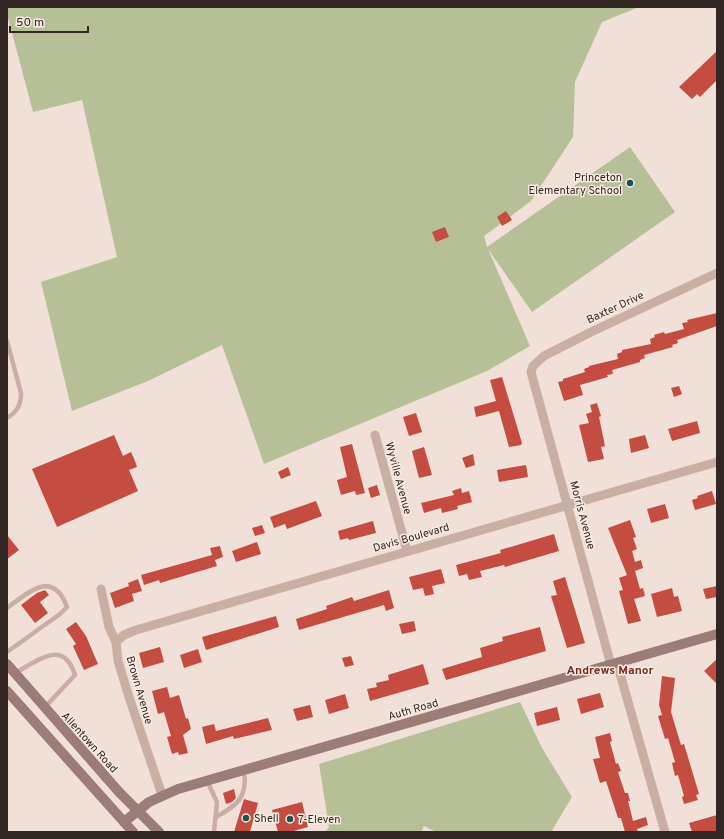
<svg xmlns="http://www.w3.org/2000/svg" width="724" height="839" viewBox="0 0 724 839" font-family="Overpass,sans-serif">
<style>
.green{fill:#b7bf97}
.building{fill:#c54c40}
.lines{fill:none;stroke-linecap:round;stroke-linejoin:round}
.service{stroke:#c8aea3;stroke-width:4.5}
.minor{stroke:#c8aea3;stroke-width:9}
.secondary{stroke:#9b7d75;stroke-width:10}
.poi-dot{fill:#1c534e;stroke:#f8ebe2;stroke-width:1.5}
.labels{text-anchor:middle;stroke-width:3;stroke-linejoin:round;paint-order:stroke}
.poi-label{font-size:11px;fill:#332725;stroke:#f8ebe2;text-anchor:start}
.street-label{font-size:11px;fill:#332725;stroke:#f8ebe2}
.neighbourhood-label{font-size:12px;font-weight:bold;fill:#80281f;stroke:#f8ebe2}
</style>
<rect width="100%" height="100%" fill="#f0e0d7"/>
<g class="green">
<polygon points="7,7 639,7 602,22 575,82 573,137 531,201 484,236 487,247 630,147 675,212 532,312 488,249 530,346 487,371 264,464 222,345 148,381 72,411 41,282 117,257 82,100 33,112 7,14"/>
<polygon points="520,702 542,748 572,797 551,832 436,832 424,826 421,832 325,832 329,827 319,764"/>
</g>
<g class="building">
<polygon points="717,51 717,80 700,97 697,94 692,99 679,87"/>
<polygon points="506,211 512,220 502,226 497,217"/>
<polygon points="445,227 449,237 436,242 432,232"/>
<polygon points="717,313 717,326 677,340 678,343 672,345 673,347 644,355 645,358 640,360 640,362 612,370 613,374 607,375 608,377 580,385 583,395 564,401 558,382 563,381 563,379 585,372 584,369 589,367 589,366 618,359 617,354 622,352 622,350 651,344 650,339 655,337 654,335 664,332 665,334 684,329 682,323 688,322 687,320"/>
<polygon points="502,377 522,443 521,445 509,447 499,411 476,417 474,407 496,401 490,380"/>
<polygon points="679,386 682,394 674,397 671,388"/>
<polygon points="597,403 601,416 599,417 605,446 601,447 604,459 588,462 579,425 589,423 586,414 592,412 590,405"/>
<polygon points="416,413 422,432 409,436 403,417"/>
<polygon points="697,421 700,433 672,441 668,429"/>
<polygon points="114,435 123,456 131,452 135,461 137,467 129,470 138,491 57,527 32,469"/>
<polygon points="645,435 649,448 631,453 629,439"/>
<polygon points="352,444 365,493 356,495 355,491 341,495 337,480 347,477 340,447"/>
<polygon points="424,447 432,475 419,478 412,451"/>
<polygon points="473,454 475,465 466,468 462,458"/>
<polygon points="526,465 528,477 499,482 497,470"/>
<polygon points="288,467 291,475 281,479 278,472"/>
<polygon points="377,485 380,495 371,498 368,488"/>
<polygon points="461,488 462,493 469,491 472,502 457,506 458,509 442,513 441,508 424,513 421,503 454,495 452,491"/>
<polygon points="712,491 716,504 695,510 692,500 698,498 697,496"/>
<polygon points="316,501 322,516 287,529 285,524 274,528 270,517"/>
<polygon points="665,504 669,518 651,523 647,509"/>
<polygon points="630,520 636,537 633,538 637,549 632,551 635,562 641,560 643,568 635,571 640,589 643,588 645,596 634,599 641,621 628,624 619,591 623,590 619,578 627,575 608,528"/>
<polygon points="373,521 376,533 349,540 348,538 340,540 338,531"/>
<polygon points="262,525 265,533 255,536 252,528"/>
<polygon points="554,534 559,551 505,567 504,565 480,571 482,577 469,580 467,574 459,576 456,565 501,553 500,550"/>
<polygon points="7,535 19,550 7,559"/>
<polygon points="257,542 261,554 236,562 232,551"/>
<polygon points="220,546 223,557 215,560 217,566 160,583 159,580 144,585 141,575 212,555 210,548"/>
<polygon points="441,569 445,583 432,586 434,594 425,596 423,588 413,590 409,577"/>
<polygon points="565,577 585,643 567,648 551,596 557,595 553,581"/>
<polygon points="138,579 142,591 132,594 134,601 115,608 110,593 129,586 128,583"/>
<polygon points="717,586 717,597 706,599 703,589"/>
<polygon points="672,588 674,597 678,596 682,611 657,617 651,594"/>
<polygon points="45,590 49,595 40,602 48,613 35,623 21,605 37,593"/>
<polygon points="389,590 394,608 386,611 384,605 299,630 296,619 327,609 326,606 352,597 354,601"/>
<polygon points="276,616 279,627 206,650 202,637"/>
<polygon points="414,621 416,631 402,634 399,624"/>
<polygon points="76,622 86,636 98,664 84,670 73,646 76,644 66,629"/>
<polygon points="540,627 546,651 446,680 442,669 482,657 480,648 503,641 502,637"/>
<polygon points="160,647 164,662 143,668 139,653"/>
<polygon points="198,649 202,662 184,668 180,655"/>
<polygon points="351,656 354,665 345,667 342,658"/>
<polygon points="717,659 717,684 704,671"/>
<polygon points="423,664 429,684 370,701 367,689 377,687 376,683 389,680 388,675"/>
<polygon points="662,676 675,678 671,712 681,745 684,744 699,794 696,795 698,800 684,804 682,797 684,796 678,775 675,776 672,763 675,762 668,738 665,739 658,716 662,715 659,705"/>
<polygon points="167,687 170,698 179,695 186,719 188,718 191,729 183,735 188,753 179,755 178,752 172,754 167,737 171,736 164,712 158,714 152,691"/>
<polygon points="600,693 604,707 581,714 577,699"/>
<polygon points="345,694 349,708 329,714 325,700"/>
<polygon points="310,705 313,717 297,721 293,709"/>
<polygon points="557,707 560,720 537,726 534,713"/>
<polygon points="268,718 272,730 234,739 233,736 206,744 202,727 214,724 216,731"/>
<polygon points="610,733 612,741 610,742 616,764 618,763 621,771 618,772 625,793 628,793 630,801 628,801 633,821 646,817 648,825 637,829 638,832 625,832 621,818 618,818 606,781 600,783 593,759 600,758 595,737"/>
<polygon points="234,789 236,798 232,802 226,804 223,793"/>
<polygon points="244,799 258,803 250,832 234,832"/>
<polygon points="302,802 308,827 290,832 278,832 272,810"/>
<polygon points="717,815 717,832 692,832 689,823"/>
</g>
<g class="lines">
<g class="service">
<path d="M7,341L21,393C21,405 17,412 7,418"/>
<path d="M7,608C29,592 53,569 67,607L60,614L7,652"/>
<path d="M15,673C38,661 63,638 75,675L45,707"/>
<polyline points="207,781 217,802 214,832"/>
<path d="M216,817C238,805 248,797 244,770"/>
</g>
<g class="minor">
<polyline points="375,435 407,551"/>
<polyline points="101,589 109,627 116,642 118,661 129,697 162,795"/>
<polyline points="116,642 124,635 136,630 717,462"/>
<polyline points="617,663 665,832"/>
<polyline points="611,665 531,372 533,366 544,356 591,332 717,273"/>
</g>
<g class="secondary">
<polyline points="7,664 119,792 159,832"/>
<polyline points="7,691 133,832"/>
<polyline points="124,822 149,802 178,789 717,634"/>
</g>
</g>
<g class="poi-dot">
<circle cx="630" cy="183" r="4"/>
<circle cx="246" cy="818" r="4"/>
<circle cx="290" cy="819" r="4"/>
</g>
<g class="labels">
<g class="poi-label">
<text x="622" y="181" text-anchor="end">Princeton<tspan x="622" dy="13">Elementary School</tspan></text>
<text x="254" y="822">Shell</text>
<text x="298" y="823">7-Eleven</text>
</g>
<g class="street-label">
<text transform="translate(615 307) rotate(-25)" y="4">Baxter Drive</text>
<text transform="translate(399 478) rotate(75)" y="4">Wyville Avenue</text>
<text transform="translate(583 515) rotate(75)" y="4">Morris Avenue</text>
<text transform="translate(411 537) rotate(-16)" y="4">Davis Boulevard</text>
<text transform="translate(140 690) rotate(74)" y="4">Brown Avenue</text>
<text transform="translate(413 709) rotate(-16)" y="4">Auth Road</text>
<text transform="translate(90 742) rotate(48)" y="4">Allentown Road</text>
</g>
<g class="neighbourhood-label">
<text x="610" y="674">Andrews Manor</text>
</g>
</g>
<rect width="724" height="839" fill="none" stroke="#332725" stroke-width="16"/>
<path d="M10 26v6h78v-6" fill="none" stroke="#332725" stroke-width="2"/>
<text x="16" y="26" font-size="12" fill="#332725" stroke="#f8ebe2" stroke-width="3" paint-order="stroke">50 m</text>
</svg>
